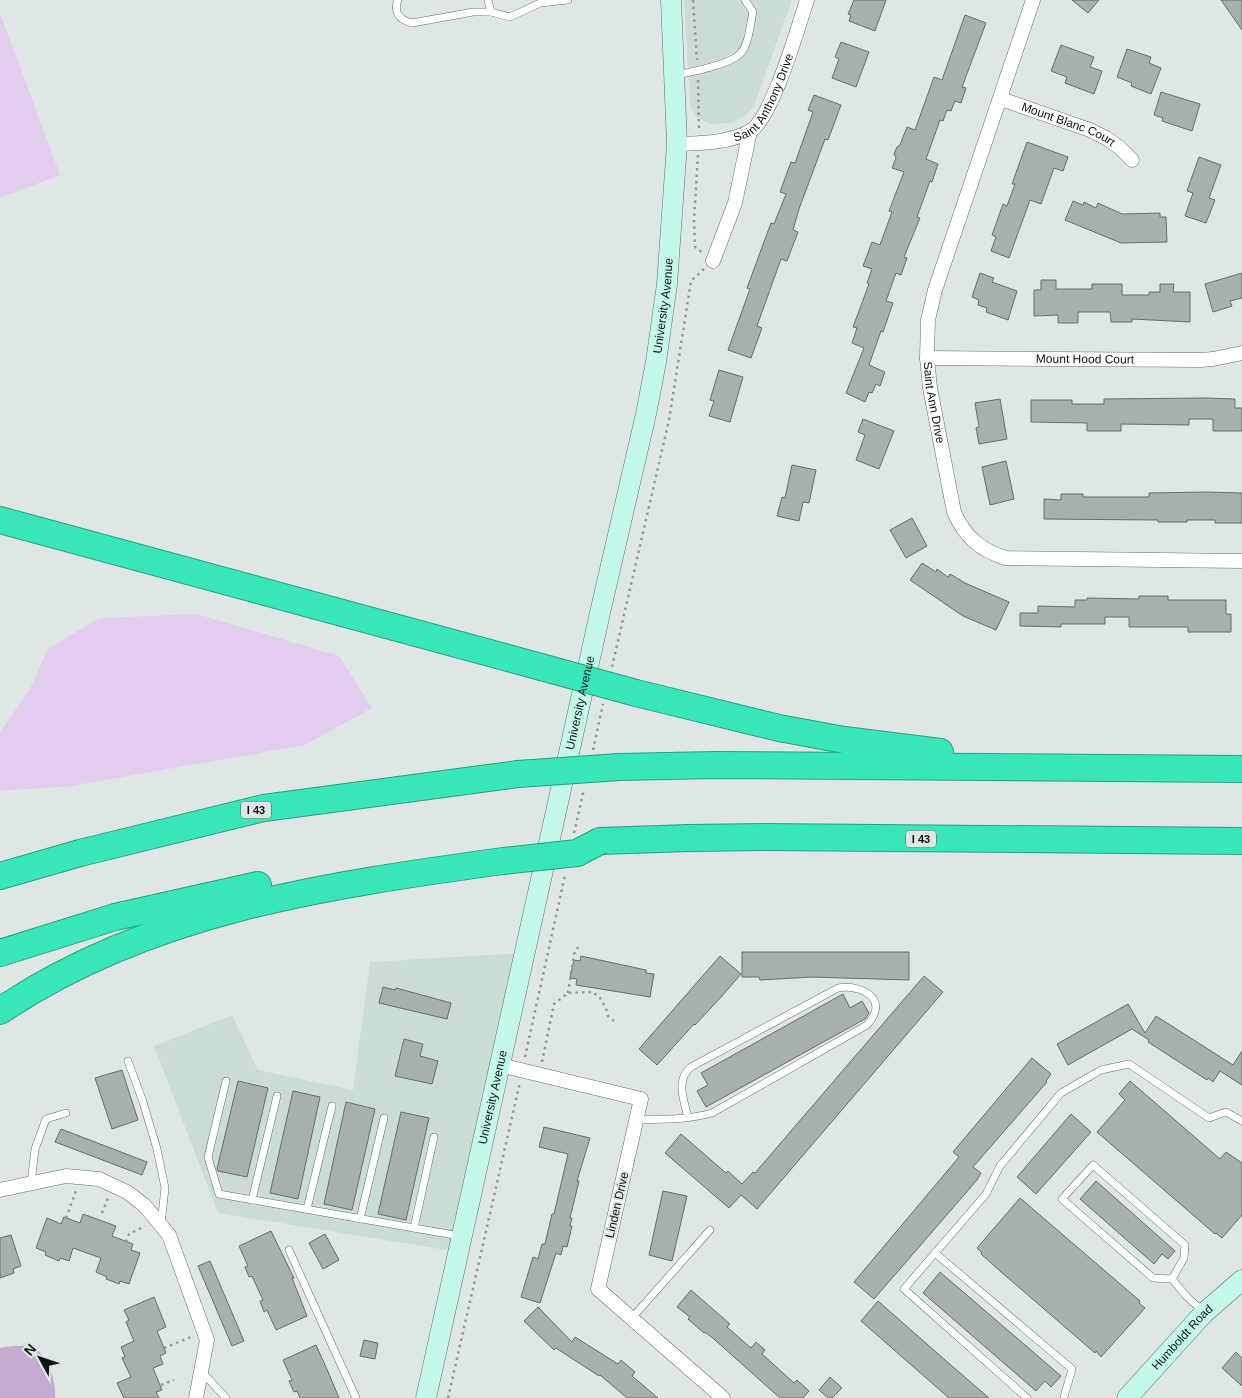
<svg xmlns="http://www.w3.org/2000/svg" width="1242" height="1398" viewBox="0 0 1242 1398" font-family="Helvetica,sans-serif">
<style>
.built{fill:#cbdcd5}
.green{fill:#e3cdef}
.water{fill:#c3accf}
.building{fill:#a8b0ad;stroke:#656c69}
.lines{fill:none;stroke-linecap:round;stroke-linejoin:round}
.lane-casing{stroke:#666e6b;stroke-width:8}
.street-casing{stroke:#666e6b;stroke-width:15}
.secondary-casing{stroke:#666e6b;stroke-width:21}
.highway-casing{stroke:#2a9d7f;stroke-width:28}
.path{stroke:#929997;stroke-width:2.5;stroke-dasharray:2.5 4;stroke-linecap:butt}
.lane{stroke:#fff;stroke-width:7}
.street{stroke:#fff;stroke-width:14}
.secondary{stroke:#c3f8ea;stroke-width:20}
.highway{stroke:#38e7b9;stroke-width:26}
.highway-bridge-casing{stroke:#2a9d7f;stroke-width:28;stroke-linecap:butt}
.highway-bridge{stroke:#38e7b9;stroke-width:26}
.labels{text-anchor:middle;stroke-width:4;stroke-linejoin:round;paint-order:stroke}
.shield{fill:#dee7e4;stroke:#4e5351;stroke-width:1}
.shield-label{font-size:11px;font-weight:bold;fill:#111412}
.street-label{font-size:12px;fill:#111412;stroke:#dee7e4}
</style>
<rect width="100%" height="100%" fill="#dee7e4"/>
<g class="built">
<polygon points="684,0 792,0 754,106 745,116 730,123 709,124 696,116 692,110 690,103"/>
<polygon points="525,953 459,1252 218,1213 154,1046 232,1015 258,1070 353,1090 370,962"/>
</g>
<g class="green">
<polygon points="0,13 60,175 0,198"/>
<polygon points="197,614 339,656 372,708 305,745 71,786 0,791 0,732 30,689 48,649 99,618"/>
</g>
<path class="water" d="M12,1346C18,1346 26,1345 32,1347C48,1353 57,1383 55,1398H0V1348Z"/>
<g class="building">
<polygon points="854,0 886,0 875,31 849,21 851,15 848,14"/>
<polygon points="1072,0 1099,0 1088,13"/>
<polygon points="1221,0 1242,0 1242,30"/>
<polygon points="965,15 986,23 962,87 966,88 961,103 955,101 951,111 947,110 943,121 940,120 926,159 938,164 932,182 930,181 917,217 920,218 904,257 907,258 901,275 896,273 886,301 893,303 883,332 881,331 869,365 885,372 880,386 876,384 872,393 869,392 865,402 846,393 864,348 852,343 857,328 853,327 869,284 867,283 872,269 863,266 872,242 880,245 892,212 889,211 904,172 892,168 896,158 894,154 897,147 900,145 907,127 915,130 934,77 942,80"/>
<polygon points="841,42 869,52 856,87 832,78 839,59 835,57"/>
<polygon points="1061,45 1094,57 1090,67 1102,71 1094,94 1065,83 1067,77 1051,71"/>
<polygon points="1127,49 1151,57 1149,63 1161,68 1151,94 1131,86 1132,83 1117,77"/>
<polygon points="1161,92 1200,104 1192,131 1162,121 1163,118 1154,115"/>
<polygon points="814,95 841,105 828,140 825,139 799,209 793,230 798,232 787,261 781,259 757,326 762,328 751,358 728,350 750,289 747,288 771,223 774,224 786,194 780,192 791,162 795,163 806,132 813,112 808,110"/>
<polygon points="1027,142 1068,157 1063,171 1054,168 1041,204 1030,200 1009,258 991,251 996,237 992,235 1003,204 1007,206 1015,184 1012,184"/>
<polygon points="1199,157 1221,165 1209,198 1215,200 1206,223 1185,216 1193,193 1187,191"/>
<polygon points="1073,201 1083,205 1084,202 1096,208 1098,203 1122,214 1160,213 1160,217 1166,217 1167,242 1121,243 1065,220"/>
<polygon points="980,273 994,278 992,282 1017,291 1008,320 986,312 987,308 978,305 979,300 972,297"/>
<polygon points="1242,273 1242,298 1230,301 1232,306 1213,312 1205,284"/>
<polygon points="1041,280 1056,280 1056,289 1092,289 1092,284 1122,284 1122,295 1149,295 1149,292 1160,292 1160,284 1174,284 1173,292 1190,292 1190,322 1132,319 1132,322 1111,322 1110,312 1078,312 1078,323 1058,323 1058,315 1034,316 1034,290 1041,290"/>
<polygon points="719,370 743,377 730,422 709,416 714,401 710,400"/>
<polygon points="1205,398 1235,399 1235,408 1242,408 1242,431 1213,431 1213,419 1189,419 1189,425 1121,424 1121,431 1087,431 1087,423 1031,422 1031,400 1072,400 1072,404 1104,404 1104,399"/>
<polygon points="1000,399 1007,439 979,444 976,428 979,427 975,403"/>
<polygon points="863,419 894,431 879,469 856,460 865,435 858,432"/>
<polygon points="1006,461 1014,499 990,505 982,467"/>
<polygon points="792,465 816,470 809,503 803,502 799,521 777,516 782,497 785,498"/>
<polygon points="1206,492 1242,493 1242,523 1215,523 1215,520 1187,520 1187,522 1158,522 1158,520 1044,519 1044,499 1061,500 1061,494 1083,494 1083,497 1149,497 1149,493"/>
<polygon points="912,518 927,546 906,558 890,530"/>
<polygon points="922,563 936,572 937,569 948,577 950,574 965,583 1009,602 996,630 963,616 910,580"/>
<polygon points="1139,596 1168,596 1168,600 1226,600 1226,614 1231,614 1231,632 1188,632 1188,627 1129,627 1129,617 1105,617 1105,624 1061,624 1061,627 1020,626 1020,613 1038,613 1038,606 1075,607 1075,600 1087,600 1087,598 1139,599"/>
<polygon points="742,952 909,952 909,980 812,977 760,980 759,977 742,977"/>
<polygon points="581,956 646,970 646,973 654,974 650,997 576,985 577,979 570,978 574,960 580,961"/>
<polygon points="720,956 741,974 722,996 695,1025 694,1024 657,1065 639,1049"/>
<polygon points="924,976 943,992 757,1209 741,1195 729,1208 665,1153 681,1134 726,1173 728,1171 742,1184 753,1172 755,1173"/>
<polygon points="383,987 395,990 396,988 451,1003 447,1019 379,1003"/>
<polygon points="843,994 850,1008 862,1001 869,1013 865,1019 706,1107 697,1091 708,1085 701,1073"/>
<polygon points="1128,1004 1145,1033 1156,1016 1233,1065 1242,1051 1242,1085 1220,1071 1213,1082 1208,1078 1207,1080 1148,1042 1149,1040 1132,1029 1068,1065 1057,1044"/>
<polygon points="404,1039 423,1044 420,1056 438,1061 432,1084 395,1076"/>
<polygon points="1032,1058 1051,1074 1046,1081 1047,1082 973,1167 981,1173 977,1180 874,1299 854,1282 959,1157 953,1152"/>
<polygon points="122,1070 138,1120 112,1129 95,1078"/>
<polygon points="238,1081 268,1088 247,1177 218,1171 217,1169"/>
<polygon points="1130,1081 1220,1159 1226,1152 1242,1163 1242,1215 1222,1238 1216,1233 1215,1234 1097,1132 1125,1100 1119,1094"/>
<polygon points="293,1091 320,1097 298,1199 270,1193"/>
<polygon points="346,1102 375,1109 352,1210 324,1204"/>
<polygon points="401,1112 429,1118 406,1220 378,1214"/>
<polygon points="1071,1114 1091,1132 1036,1194 1017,1177"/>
<polygon points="544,1127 590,1138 577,1181 579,1181 570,1218 572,1218 570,1226 572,1226 567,1247 563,1246 561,1255 556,1253 540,1303 521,1297 533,1257 538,1259 542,1244 545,1244 552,1214 554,1214 568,1154 539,1147"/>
<polygon points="61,1129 147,1162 142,1175 55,1142"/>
<polygon points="1096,1181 1175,1251 1168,1259 1162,1254 1154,1264 1080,1199"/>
<polygon points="663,1191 687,1196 672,1261 649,1255"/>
<polygon points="1020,1198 1140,1301 1139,1303 1145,1308 1101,1357 1096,1351 1095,1353 1000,1271 981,1254 982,1253 977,1248"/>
<polygon points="83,1214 116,1226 112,1236 133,1244 131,1250 140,1253 129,1284 120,1281 119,1284 106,1279 107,1277 96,1272 101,1258 73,1248 69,1261 60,1258 59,1261 45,1255 46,1252 36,1248 47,1218 61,1224 64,1217 80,1223"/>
<polygon points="271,1231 294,1278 292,1278 307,1316 276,1330 267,1310 264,1312 260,1301 263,1300 252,1276 249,1277 245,1267 248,1266 239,1246"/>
<polygon points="325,1234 339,1260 323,1269 309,1243"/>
<polygon points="11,1235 21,1266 13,1269 14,1273 0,1278 0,1238"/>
<polygon points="210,1261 244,1341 232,1346 198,1266"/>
<polygon points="940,1272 1061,1376 1051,1387 1045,1381 1036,1391 923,1293"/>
<polygon points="691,1290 730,1324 727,1327 751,1348 756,1342 765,1350 762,1354 794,1383 797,1380 809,1391 803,1398 780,1398 715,1340 705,1332 704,1333 688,1319 690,1317 677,1307"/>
<polygon points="154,1297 166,1327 157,1331 166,1353 160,1356 163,1364 153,1368 162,1390 156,1392 159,1398 124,1398 117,1383 131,1377 122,1358 125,1357 121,1347 134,1341 126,1322 129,1320 124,1310"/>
<polygon points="878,1301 945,1360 989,1398 949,1398 861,1321"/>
<polygon points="538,1307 572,1342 575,1337 618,1364 621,1360 635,1372 632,1376 658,1398 627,1398 600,1375 599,1376 556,1348 554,1350 524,1321"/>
<polygon points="364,1340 378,1343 375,1359 360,1356"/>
<polygon points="316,1345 329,1374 339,1398 300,1398 297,1391 294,1392 289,1381 292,1380 283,1360"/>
<polygon points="1236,1352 1242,1358 1242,1386 1222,1368"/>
<polygon points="830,1377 842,1388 832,1398 828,1398 819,1390"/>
</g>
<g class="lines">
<defs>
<g id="lane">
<path d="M398,0C393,13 400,20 412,23L473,12H491L510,17L540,3L568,0"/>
<polyline points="488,0 491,12"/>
<path d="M676,75C691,72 729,65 740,54C749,45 750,24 753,12L745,0"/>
<polyline points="128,1061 143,1102 157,1149 165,1188 161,1224"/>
<polyline points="226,1081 208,1157 219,1194 460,1236"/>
<path d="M636,1120C662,1119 687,1120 712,1113L867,1025C890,1000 863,984 838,988L691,1067C675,1080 684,1100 688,1118"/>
<polyline points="31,1183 35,1149 46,1119 66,1113"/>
<polyline points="252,1200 277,1096"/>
<polyline points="307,1209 332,1106"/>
<polyline points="360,1219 384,1118"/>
<polyline points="414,1228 434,1137"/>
<polyline points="289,1250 356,1398"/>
<polyline points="935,1253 1072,1369 1064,1397"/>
<polyline points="1172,1279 1184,1258 1185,1245 1093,1165 1062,1199 1153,1278 1172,1279 1187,1297 1204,1312"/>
<polyline points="631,1319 710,1230"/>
<polyline points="201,1371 226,1398"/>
<polyline points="1027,1398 904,1289 986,1194 1000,1166 1061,1093 1101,1070 1129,1064 1209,1118 1226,1112 1242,1121"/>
</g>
<g id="street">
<path id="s1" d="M1033,0L935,290L928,320L927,358L930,388L954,512C965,537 980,550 1006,558L1242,561"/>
<path id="s2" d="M1001,99L1090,130L1106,138L1120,148L1132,160"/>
<path id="s3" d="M677,144C701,143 728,143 749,132C772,120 798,27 807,0"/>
<polyline points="713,261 735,203 750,131"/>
<path id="s4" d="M927,358L1200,360L1213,359L1242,353"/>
<polyline points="500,1065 641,1099 598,1289 723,1398"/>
<polyline points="0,1190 66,1176 99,1179 127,1192 144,1205 169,1235 207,1340 196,1398"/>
</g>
<g id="secondary">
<path id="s5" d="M426,1398L602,604L646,414L656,362L667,284L677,144L671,0"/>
<path id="s6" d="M1127,1398L1204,1313L1242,1280"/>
</g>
<g id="highway">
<polyline points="0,520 541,667"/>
<polyline points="636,693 779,728 844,740 940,752"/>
<polyline points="619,767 715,765 1242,769"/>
<polyline points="600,841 689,838 764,837 1242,841"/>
<polyline points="0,876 80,853 264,808 518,774"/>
<polyline points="0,953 115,917 258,885"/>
<path d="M0,1011C149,910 329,885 503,861"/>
</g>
</defs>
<use href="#lane" class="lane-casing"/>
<use href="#street" class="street-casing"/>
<use href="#secondary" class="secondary-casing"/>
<use href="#highway" class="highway-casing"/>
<g class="path">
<polyline points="693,0 697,60"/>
<polyline points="698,80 699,130"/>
<polyline points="698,155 694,220 695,247 703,253"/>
<polyline points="612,667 669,420 691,281 704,269"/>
<polyline points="593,750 603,704"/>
<polyline points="574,833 584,789"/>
<polyline points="568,993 574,954 578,947"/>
<polyline points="525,1057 565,875"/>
<polyline points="542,1062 554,1004 568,993 593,992 600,998 606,1008 608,1016 615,1022"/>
<polyline points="102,1213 108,1198"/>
<polyline points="66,1218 76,1191"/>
<polyline points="126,1242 129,1234 145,1226"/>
<polyline points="164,1348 191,1337"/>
<polyline points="161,1385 174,1380"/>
<polyline points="448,1398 520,1082"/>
</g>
<use href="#lane" class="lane"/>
<use href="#street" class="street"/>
<use href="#secondary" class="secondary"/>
<use href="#highway" class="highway"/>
<defs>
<g id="highway-bridge">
<polyline points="541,667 636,693"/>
<polyline points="518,774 619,767"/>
<polyline points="503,861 577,853 600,841"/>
</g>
</defs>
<use href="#highway-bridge" class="highway-bridge-casing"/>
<use href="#highway-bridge" class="highway-bridge"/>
</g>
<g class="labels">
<g class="shield">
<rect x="241" y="801.5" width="30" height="17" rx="4"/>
<rect x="906" y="830.5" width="30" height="17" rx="4"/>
</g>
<g class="shield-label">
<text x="256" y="814">I 43</text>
<text x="921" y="843">I 43</text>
</g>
<g class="street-label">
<text dy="4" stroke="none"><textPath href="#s3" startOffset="110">Saint Anthony Drive</textPath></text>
<text dy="4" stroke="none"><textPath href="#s2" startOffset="72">Mount Blanc Court</textPath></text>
<text dy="4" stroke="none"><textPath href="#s5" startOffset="1118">University Avenue</textPath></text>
<text dy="4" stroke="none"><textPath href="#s4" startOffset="158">Mount Hood Court</textPath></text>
<text dy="4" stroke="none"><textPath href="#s1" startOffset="420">Saint Ann Drive</textPath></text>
<text dy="4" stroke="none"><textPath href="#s5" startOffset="712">University Avenue</textPath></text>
<text dy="4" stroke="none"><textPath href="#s5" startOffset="308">University Avenue</textPath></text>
<text transform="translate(617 1205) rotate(-77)" y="4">Linden Drive</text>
<text dy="4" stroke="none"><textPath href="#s6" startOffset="82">Humboldt Road</textPath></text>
</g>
</g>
<g transform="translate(40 1358) rotate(310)" stroke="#dee7e4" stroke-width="4" paint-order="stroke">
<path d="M0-4L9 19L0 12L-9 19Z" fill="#111412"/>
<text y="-8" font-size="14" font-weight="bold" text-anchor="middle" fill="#111412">N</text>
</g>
</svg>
